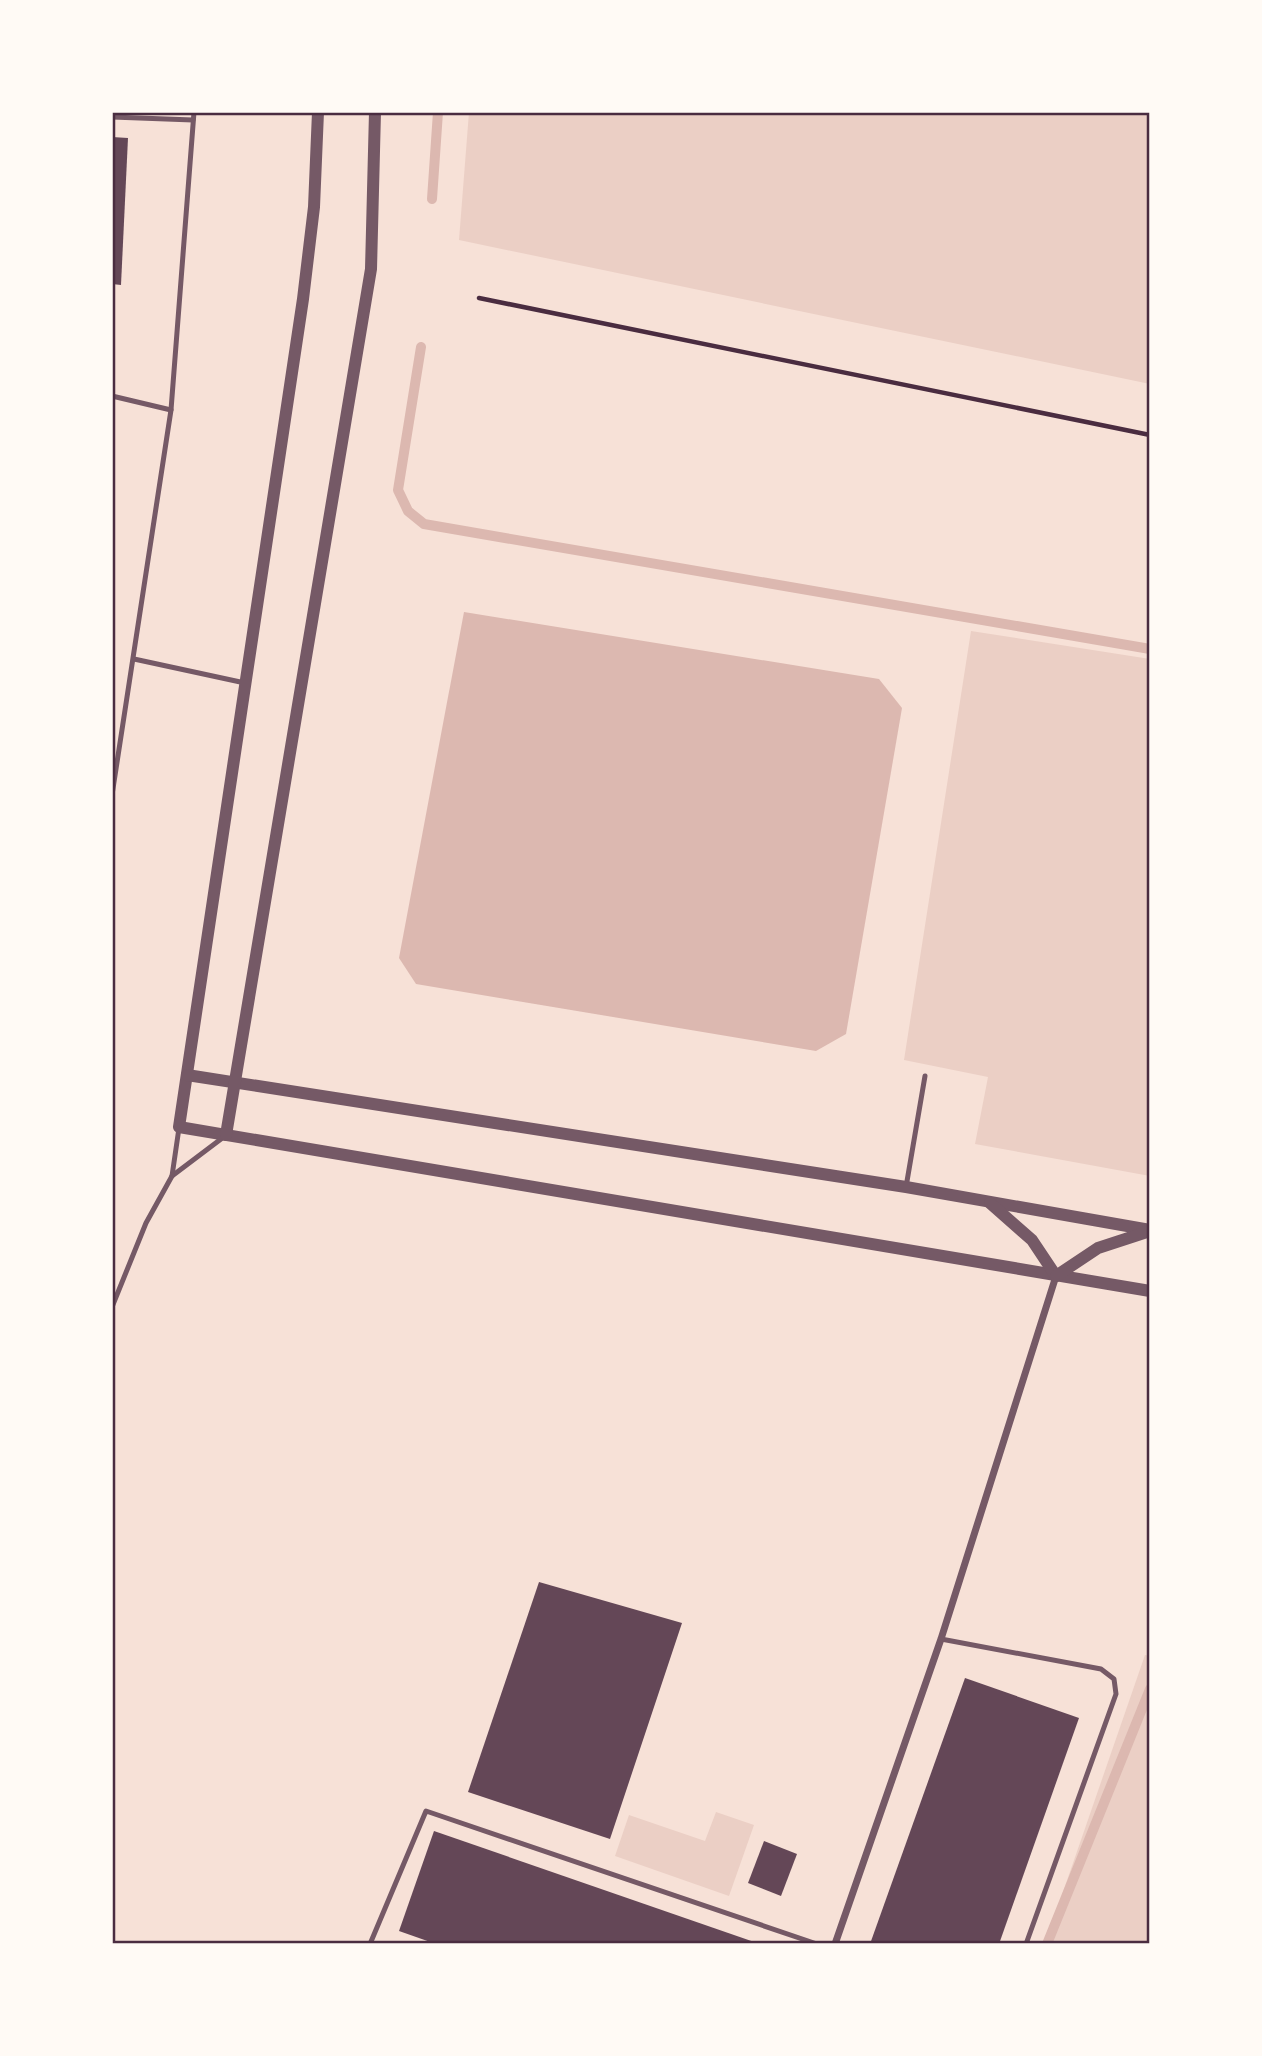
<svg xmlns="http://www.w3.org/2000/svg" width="1262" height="2056" viewBox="0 0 1262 2056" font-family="'Space Grotesk',sans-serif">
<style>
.green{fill:#ebcfc5}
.water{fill:#dcb8b0}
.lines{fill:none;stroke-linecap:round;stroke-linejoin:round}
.stream{stroke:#dcb8b0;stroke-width:10}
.building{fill:#644757}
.path{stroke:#4a2c40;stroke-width:4.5}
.service{stroke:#755966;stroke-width:5}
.minor{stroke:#755966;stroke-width:7}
.tertiary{stroke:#755966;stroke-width:12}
.neatline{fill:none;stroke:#4a2c40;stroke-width:2.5}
</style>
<rect width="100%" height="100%" fill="#f7e1d7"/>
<g class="green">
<polygon points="469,112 1150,112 1150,384 459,240"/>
<polygon points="971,631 1150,659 1150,1176 975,1144 988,1077 904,1060"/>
<polygon points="1145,1655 1150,1656 1150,1944 1045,1944"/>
<polygon points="716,1812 754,1825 729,1896 615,1856 629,1815 705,1841"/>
</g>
<polygon class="water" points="464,612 879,679 902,708 846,1034 816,1051 416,984 399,958"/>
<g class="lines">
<g class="stream">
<polyline points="432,199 438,112"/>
<polyline points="421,347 398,490 408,511 424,524 1150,649"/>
<polyline points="1047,1944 1150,1689"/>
</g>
</g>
<g class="building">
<polygon points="112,137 128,138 121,285 112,284"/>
<polygon points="539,1582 682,1623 610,1839 468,1792"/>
<polygon points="965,1678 1079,1718 999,1944 870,1944"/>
<polygon points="434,1831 760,1944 436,1944 399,1931"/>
<polygon points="764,1841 797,1854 781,1896 748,1883"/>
</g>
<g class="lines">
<polyline class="path" points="479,298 1150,435"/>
<g class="service">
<polyline points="112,117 193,120"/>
<polyline points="112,396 171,410"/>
<polyline points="134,659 245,683"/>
<polyline points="112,795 171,410 194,112"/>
<polyline points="172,1176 225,1136"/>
<polyline points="906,1187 925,1076"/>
<polyline points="112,1307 146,1223 172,1176 179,1128"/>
<polyline points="941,1639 1101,1669 1114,1679 1116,1694 1026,1944"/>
<polyline points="370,1944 426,1811 817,1944"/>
</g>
<polyline class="minor" points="835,1944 941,1639 1056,1276"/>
<g class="tertiary">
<polyline points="318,112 314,207 303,299 179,1127 1150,1291"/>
<polyline points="187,1075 906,1187 1150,1230"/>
<polyline points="226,1135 371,269 375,112"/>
<polyline points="990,1203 1032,1240 1056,1276"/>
<polyline points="1056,1276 1098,1248 1150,1231"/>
</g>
</g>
<rect width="1262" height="2056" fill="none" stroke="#fffaf5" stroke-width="228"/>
<rect x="114" y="114" width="1034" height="1828" class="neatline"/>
</svg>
